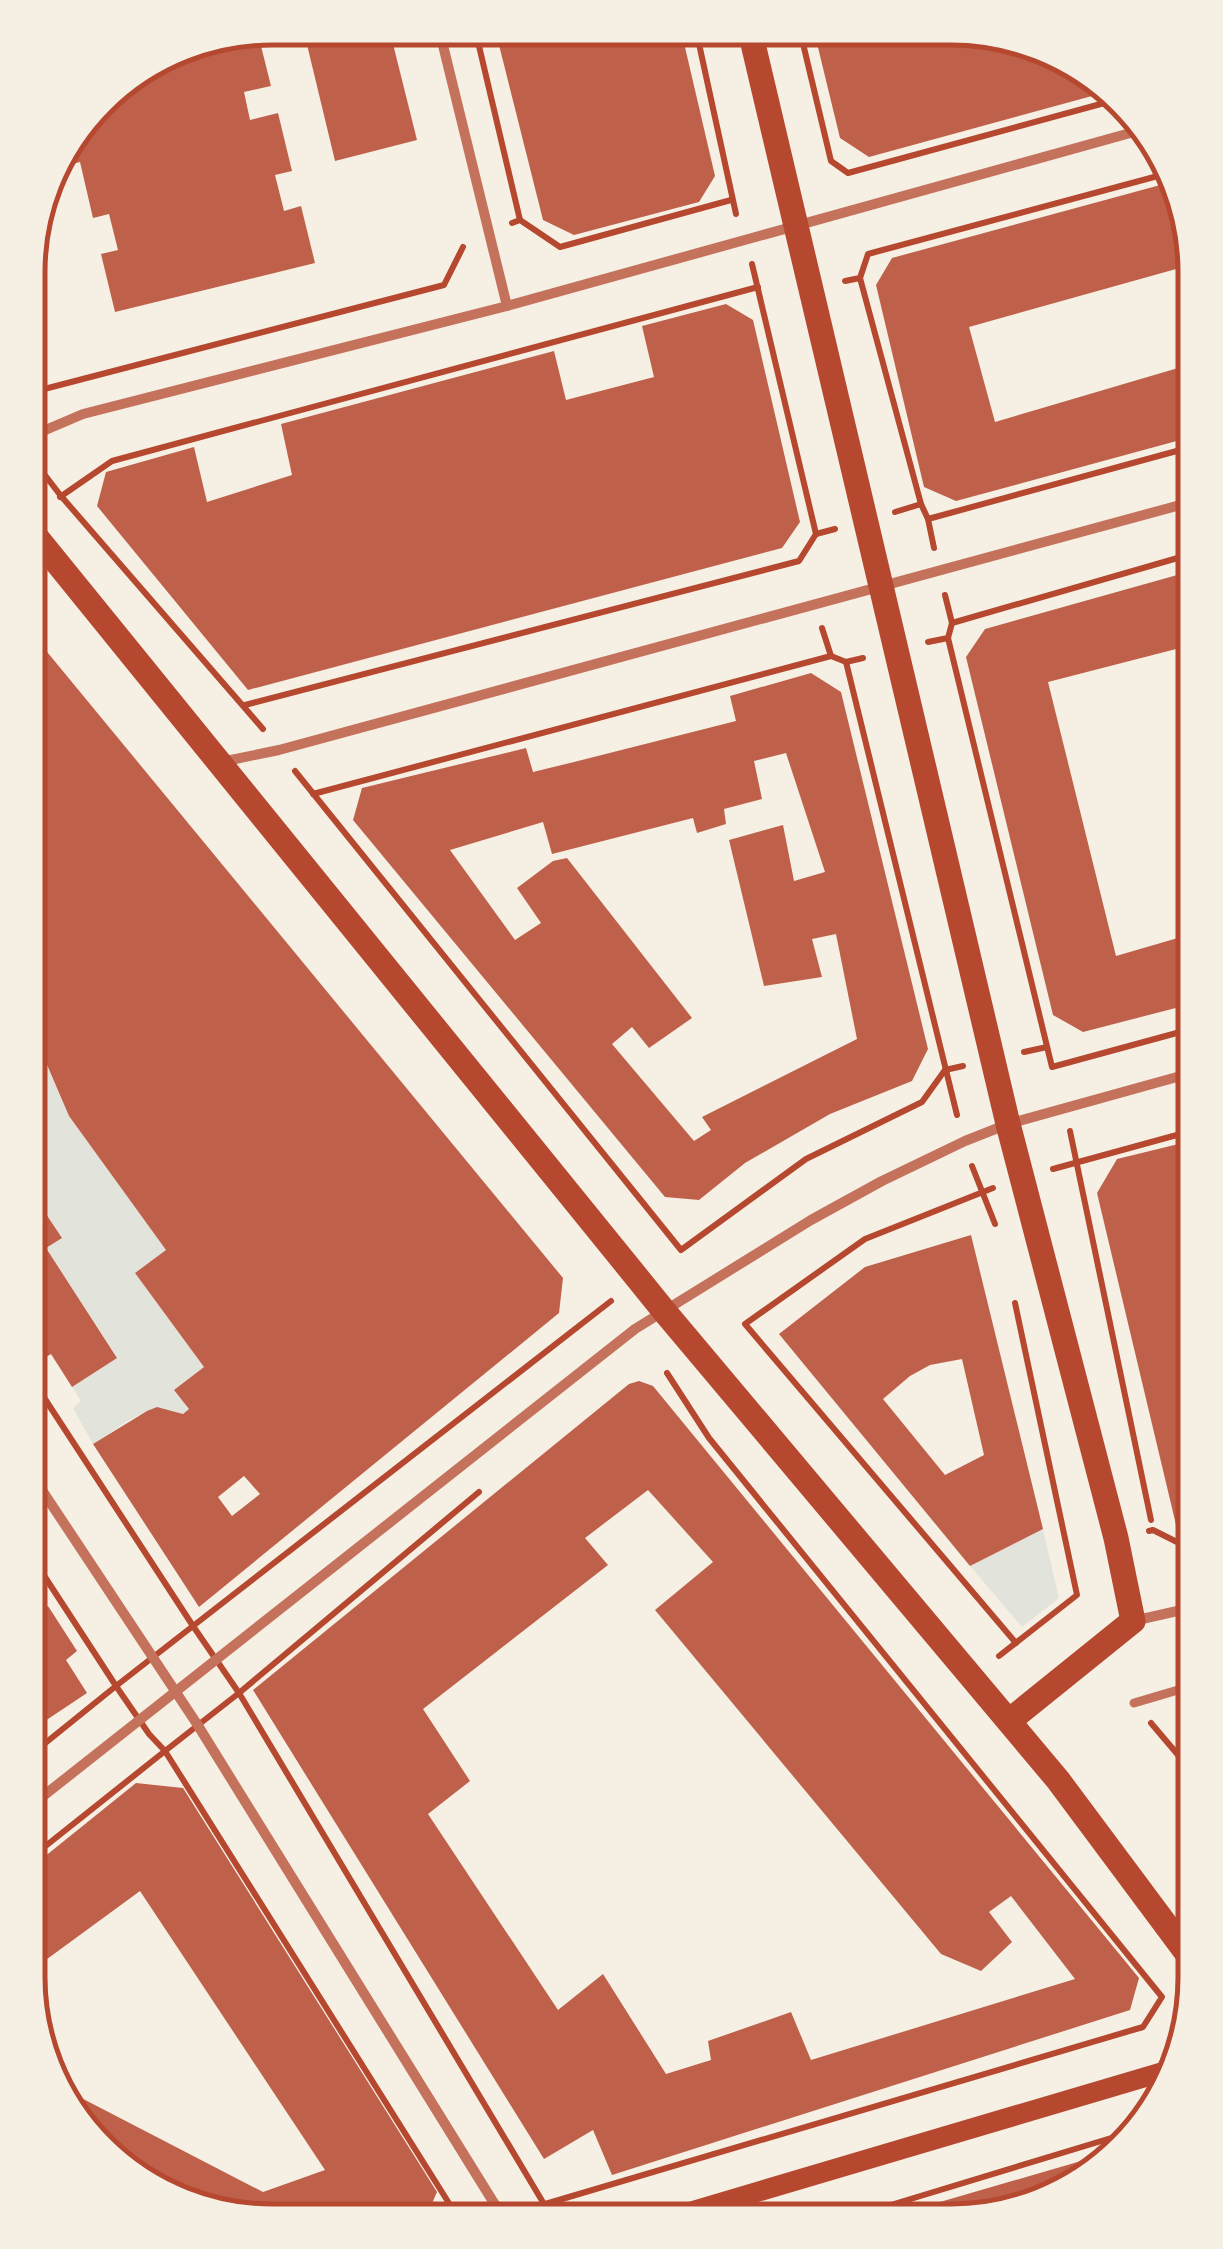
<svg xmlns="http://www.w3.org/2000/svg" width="1223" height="2249" viewBox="0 0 1223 2249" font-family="'DM Sans',sans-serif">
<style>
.green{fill:#e2e4dc}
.building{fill:#bf614a;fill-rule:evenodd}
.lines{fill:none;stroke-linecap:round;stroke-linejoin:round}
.path{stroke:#b5482f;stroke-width:6}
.pedestrian{stroke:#c5725c;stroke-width:9}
.minor{stroke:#c5725c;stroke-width:10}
.secondary{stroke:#b5482f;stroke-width:20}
.primary{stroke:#b5482f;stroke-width:25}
.rim{fill:none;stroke:#b5482f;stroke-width:5}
</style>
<rect width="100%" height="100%" fill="#f6efe4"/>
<g class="green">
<path d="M29,1025L69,1116L166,1250L135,1273L204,1367L174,1390L189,1409L183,1414C147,1399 123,1426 93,1444L73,1408L81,1401L72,1387L117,1357L46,1248L62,1237L46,1214L30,1225L28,1222Z"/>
<polygon points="1043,1529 1059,1598 1022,1627 970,1566"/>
</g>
<g class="building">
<polygon points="303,28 389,28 417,140 335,161"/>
<polygon points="495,29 681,30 715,176 699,202 574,235 543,220"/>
<polygon points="257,30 271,86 244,92 250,120 278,113 292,171 275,175 284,211 301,206 315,263 115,312 101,254 118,250 109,214 93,218 80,162 65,166 61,152 110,88 179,46"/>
<polygon points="814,31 998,32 1114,90 869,157 840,138"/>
<polygon points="1175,181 1182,193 1194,264 969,327 995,422 1195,363 1195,436 956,501 924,487 876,285 892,258"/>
<polygon points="726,304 753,320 800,522 782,548 248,690 97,506 106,472 194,447 207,502 292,475 281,424 554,351 566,400 654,377 642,326"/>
<polygon points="1195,570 1195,699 1180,648 1048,682 1116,956 1195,933 1195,1003 1083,1032 1053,1015 966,657 985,629"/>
<path d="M29,630L563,1278L559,1313L199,1607L93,1444L147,1411L157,1407L183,1414L189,1409L174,1390L204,1367L135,1273L166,1250L69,1116L29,1023ZM244,1476L260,1494L232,1516L218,1497Z"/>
<path d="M811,673L841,692L928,1049L912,1081L830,1114L745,1163L699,1200L665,1197L353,820L362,788L526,748L533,772L574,762L736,721L730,696ZM786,753L825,872L794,881L783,825L729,840L764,986L822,977L812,939L836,934L857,1039L702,1117L711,1130L694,1141L612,1044L632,1027L649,1048L692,1018L567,858L553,861L517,888L541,923L515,940L450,850L543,822L552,854L693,818L697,833L726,824L724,809L762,799L754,761Z"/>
<polygon points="1195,1140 1195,1540 1177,1529 1097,1193 1117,1159"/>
<polygon points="46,1214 62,1238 46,1248 117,1358 72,1387 51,1354 38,1362 28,1347 28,1226"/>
<path d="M971,1235L1043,1529L970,1566L779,1334L865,1267ZM962,1359L984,1455L945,1475L883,1399L910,1376L930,1365Z"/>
<path d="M639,1381L653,1386L1139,1978L1130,2010L612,2175L593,2130L544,2159L253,1690L629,1384ZM648,1490L713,1562L655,1610L941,1954L981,1971L1012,1942L989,1912L1011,1896L1075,1979L811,2060L791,2012L708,2041L711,2060L666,2074L603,1974L558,2010L428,1814L470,1781L423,1709L608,1565L585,1538Z"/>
<polygon points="28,1602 35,1613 48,1606 77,1651 66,1660 87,1693 42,1723 28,1701"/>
<polygon points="136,1783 183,1788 437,2192 426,2217 239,2219 123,2171 64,2089 263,2192 325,2170 140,1891 28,1973 28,1870"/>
<polygon points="1105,2154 1030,2208 916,2210 916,2209"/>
</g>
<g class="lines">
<g class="path">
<polyline points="475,29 520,220"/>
<polyline points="696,30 736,214"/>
<polyline points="800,31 831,161 848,173 1119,99"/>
<polyline points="512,223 520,220 560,247 731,200"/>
<polyline points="752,264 816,534"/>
<polyline points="860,278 921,504"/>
<polyline points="845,281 860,278 868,254 1169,173"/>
<polyline points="29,393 444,285 463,247"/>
<polyline points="34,461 61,496 263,729"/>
<polyline points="60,497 112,461 758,287"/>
<polyline points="895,512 921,504 928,519 1195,446"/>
<polyline points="928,519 934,548"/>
<polyline points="945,595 952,623"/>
<polyline points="822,628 831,656"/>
<polyline points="948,638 1052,1067 1195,1028"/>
<polyline points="928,642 948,638 952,623 1195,553"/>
<polyline points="846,662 957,1115"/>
<polyline points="245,705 799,561 816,534 835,529"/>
<polyline points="295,771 681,1250 806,1159 922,1102 945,1070 963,1066"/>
<polyline points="313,794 831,656 846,662 863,658"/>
<polyline points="1024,1052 1047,1047"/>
<polyline points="1070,1131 1151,1520"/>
<polyline points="972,1166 995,1224"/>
<polyline points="1053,1169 1195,1130"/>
<polyline points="993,1188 865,1239 745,1324 1016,1643"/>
<polyline points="28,1373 193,1626 611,1301"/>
<polyline points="479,1492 239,1693 544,2204"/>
<polyline points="1149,1531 1153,1530 1195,1551"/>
<polygon points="193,1626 239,1693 165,1751 149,1734 116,1686"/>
<polyline points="999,1656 1077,1595 1015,1303"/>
<polyline points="1151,1723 1195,1775"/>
<polyline points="28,1757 116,1686 28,1551"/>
<polyline points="28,1860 165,1751 457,2216"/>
<polyline points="525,2210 1143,2027 1162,1997 709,1438 667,1373"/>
<polyline points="871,2211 1141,2129"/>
</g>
<polyline class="pedestrian" points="1134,1703 1195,1685"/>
<g class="minor">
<polyline points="439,29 507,306"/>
<polyline points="29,437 83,414 507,306 1141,130"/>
<polyline points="221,762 279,750 1195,501"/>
<polyline points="28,1469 197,1724 502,2216"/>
<polyline points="1133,1621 1195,1607"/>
<polyline points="28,1808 635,1329 811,1220 882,1181 965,1141 1008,1124 1195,1072"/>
</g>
<polyline class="secondary" points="686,2213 1166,2071"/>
<g class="primary">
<polyline points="750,31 1008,1124 1116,1538 1133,1621 1009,1721"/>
<polyline points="29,528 665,1312 1058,1780 1195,1964"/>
</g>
</g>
<path d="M0 0H1223V2249H0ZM272 45H951A227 227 0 0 1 1178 272V1977A227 227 0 0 1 951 2204H272A227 227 0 0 1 45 1977V272A227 227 0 0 1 272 45Z" fill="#f6efe4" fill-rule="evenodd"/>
<path class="rim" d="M272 45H951A227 227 0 0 1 1178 272V1977A227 227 0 0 1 951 2204H272A227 227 0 0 1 45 1977V272A227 227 0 0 1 272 45Z"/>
</svg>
